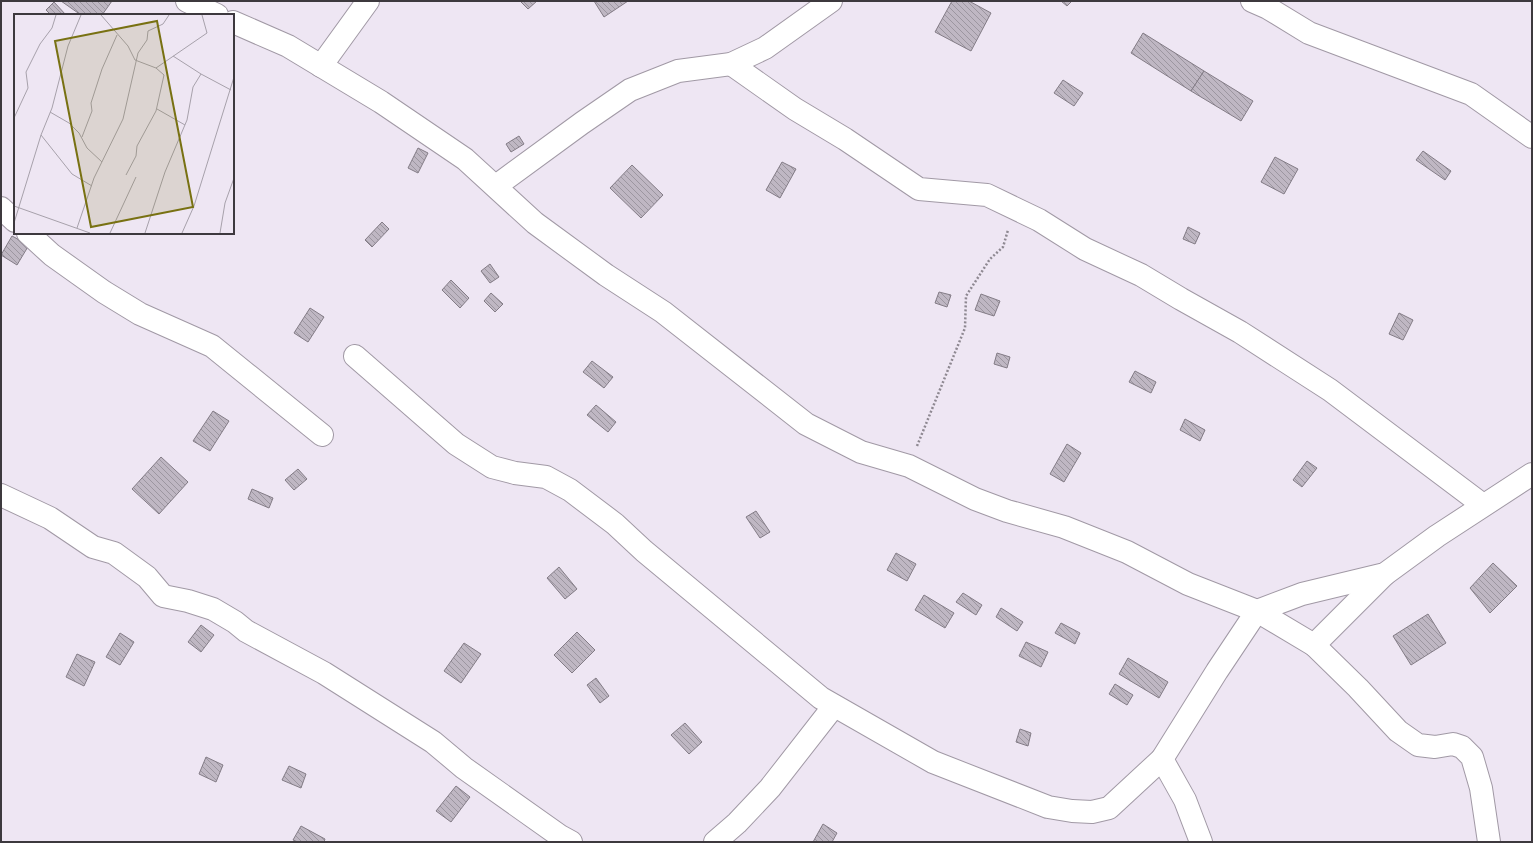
<svg xmlns="http://www.w3.org/2000/svg" width="1533" height="843" viewBox="0 0 1533 843" font-family="Overpass,sans-serif">
<style>
.building{fill:url(#building-back-hatch);stroke:#837c86}
.lines{fill:none;stroke-linecap:round;stroke-linejoin:round}
.minor-casing{stroke:#a199a5;stroke-width:24}
.path{stroke:#8e8891;stroke-width:2.5;stroke-dasharray:2 2;stroke-linecap:butt}
.minor{stroke:#fff;stroke-width:22}
.inset-road{fill:none;stroke:#a7a1ab;stroke-width:1}
.view{fill:#787112;fill-opacity:0.15;stroke:#787112;stroke-width:2}
.inset-edge{fill:none;stroke:#3d393e;stroke-width:2}
</style>
<defs>
<pattern id="building-back-hatch" width="6" height="6" patternUnits="userSpaceOnUse"><rect width="6" height="6" fill="#bfb7c3"/><path d="M-1 5l2 2M0 0l6 6M5-1l2 2" fill="none" stroke="#9c96a0"/></pattern>
</defs>
<rect width="100%" height="100%" fill="#eee6f3"/>
<g class="building">
<polygon points="61,1 112,1 102,15 81,15"/>
<polygon points="520,1 537,1 528,9"/>
<polygon points="594,1 628,1 604,17"/>
<polygon points="952,1 969,1 991,13 971,51 935,32"/>
<polygon points="1061,1 1072,1 1067,6"/>
<polygon points="54,2 66,15 51,15 46,10"/>
<polygon points="1143,33 1204,71 1191,91 1131,53"/>
<polygon points="1204,71 1253,101 1241,121 1191,91"/>
<polygon points="1063,80 1083,93 1074,106 1054,93"/>
<polygon points="519,136 524,144 511,152 506,144"/>
<polygon points="418,148 428,153 418,173 408,168"/>
<polygon points="1423,151 1451,171 1445,180 1416,160"/>
<polygon points="1275,157 1298,169 1284,194 1261,182"/>
<polygon points="782,162 796,169 780,198 766,190"/>
<polygon points="632,165 663,195 641,218 610,188"/>
<polygon points="382,222 389,229 372,247 365,240"/>
<polygon points="1188,227 1200,233 1195,244 1183,239"/>
<polygon points="12,236 29,245 17,265 1,255"/>
<polygon points="490,264 499,277 490,283 481,271"/>
<polygon points="451,280 469,298 460,308 442,290"/>
<polygon points="939,292 951,295 947,307 935,303"/>
<polygon points="491,293 503,304 495,312 484,301"/>
<polygon points="981,294 1000,301 994,316 975,310"/>
<polygon points="310,308 324,317 308,342 294,333"/>
<polygon points="1399,313 1413,320 1403,340 1389,334"/>
<polygon points="997,353 1010,357 1007,368 994,364"/>
<polygon points="592,361 613,377 604,388 583,372"/>
<polygon points="1135,371 1156,382 1151,393 1129,382"/>
<polygon points="596,405 616,422 608,432 587,415"/>
<polygon points="213,411 229,421 210,451 193,441"/>
<polygon points="1185,419 1205,430 1200,441 1180,430"/>
<polygon points="1067,444 1081,453 1064,482 1050,474"/>
<polygon points="161,457 188,482 159,514 132,489"/>
<polygon points="1307,461 1317,468 1302,487 1293,480"/>
<polygon points="298,469 307,479 294,490 285,480"/>
<polygon points="252,489 273,498 269,508 248,499"/>
<polygon points="756,511 770,532 760,538 746,517"/>
<polygon points="896,553 916,564 907,581 887,570"/>
<polygon points="1493,563 1517,586 1490,613 1470,588"/>
<polygon points="559,567 577,589 565,599 547,578"/>
<polygon points="963,593 982,605 976,615 956,602"/>
<polygon points="924,595 954,613 945,628 915,610"/>
<polygon points="1001,608 1023,622 1017,631 996,617"/>
<polygon points="1428,614 1446,643 1411,665 1393,636"/>
<polygon points="1061,623 1080,633 1075,644 1055,633"/>
<polygon points="201,625 214,635 201,652 188,642"/>
<polygon points="577,632 595,650 572,673 554,655"/>
<polygon points="120,633 134,642 120,665 106,657"/>
<polygon points="1026,642 1048,652 1041,667 1019,656"/>
<polygon points="464,643 481,654 461,683 444,671"/>
<polygon points="77,654 95,662 84,686 66,677"/>
<polygon points="1128,658 1168,682 1159,698 1119,674"/>
<polygon points="596,678 609,696 600,703 587,685"/>
<polygon points="1115,684 1133,695 1127,705 1109,694"/>
<polygon points="685,723 702,742 689,754 671,735"/>
<polygon points="1020,729 1031,733 1028,746 1016,742"/>
<polygon points="206,757 223,765 216,782 199,774"/>
<polygon points="289,766 306,774 301,788 282,780"/>
<polygon points="456,786 470,797 451,822 436,811"/>
<polygon points="823,824 837,833 832,842 813,842"/>
<polygon points="301,826 325,839 324,842 298,842 293,840"/>
</g>
<g class="lines">
<defs>
<g id="minor">
<polyline points="187,1 217,15"/>
<polyline points="1252,1 1268,8 1309,33 1471,94 1532,137"/>
<polyline points="233,22 288,46 381,102 465,159 535,223 606,275 663,312 806,424 861,452 909,466 975,499 1007,511 1064,527 1127,552 1188,584 1257,611 1314,645 1358,688 1398,731 1418,745 1435,747 1453,744 1462,747 1472,757 1481,788 1489,842"/>
<polyline points="731,64 795,109 845,139 919,189 987,195 1039,220 1085,249 1141,275 1181,299 1240,332 1330,390 1483,505"/>
<polyline points="321,66 368,1"/>
<polyline points="496,186 582,123 630,90 678,71 731,64 765,48 831,1"/>
<polyline points="1,208 15,221"/>
<polyline points="28,233 52,255 104,292 140,314 212,346 322,435"/>
<polyline points="355,356 456,444 492,467 515,473 546,477 570,490 615,524 644,551 821,698 933,762 1048,807 1072,811 1092,812 1109,808 1162,759 1217,671 1257,611 1302,594 1385,574 1437,536 1532,474"/>
<polyline points="1,495 50,518 93,547 114,553 147,577 163,596 188,601 213,609 235,622 246,631 324,673 433,742 464,768 560,836 571,842"/>
<polyline points="1314,645 1385,574"/>
<polyline points="1162,759 1185,800 1201,842"/>
<polyline points="715,842 737,823 770,788 834,706"/>
</g>
</defs>
<use href="#minor" class="minor-casing"/>
<polyline class="path" points="917,446 965,328 966,296 990,259 1003,247 1008,230"/>
<use href="#minor" class="minor"/>
</g>
<g transform="translate(14 14)">
<rect width="220" height="220" fill="#eee6f3"/>
<path class="inset-road" d="M87,1L114,32L121,46L142,54L150,61L142,97L123,132L122,142L112,161M159,42L187,60L217,76M142,54L193,19L188,1M143,95L171,111M36,98L55,109L65,119L73,134L88,148M0,104L14,74L12,58L26,30L38,14L42,1M27,121L58,160L78,172M68,123L78,97L77,89L88,55L103,21M0,192L76,219M0,209L27,121L38,94L54,32L67,1M63,214L80,164L109,105L124,39L133,26L134,17L149,10L155,1M96,219L122,163M131,219L151,158L173,106L179,73L187,60M168,219L180,192L220,63M206,219L211,189L220,164"/>
<path class="view" d="M143,7L179,193L77,213L41,27Z"/>
<rect width="220" height="220" class="inset-edge"/>
</g>
<rect width="1533" height="843" fill="none" stroke="#3d393e" stroke-width="4"/>
</svg>
